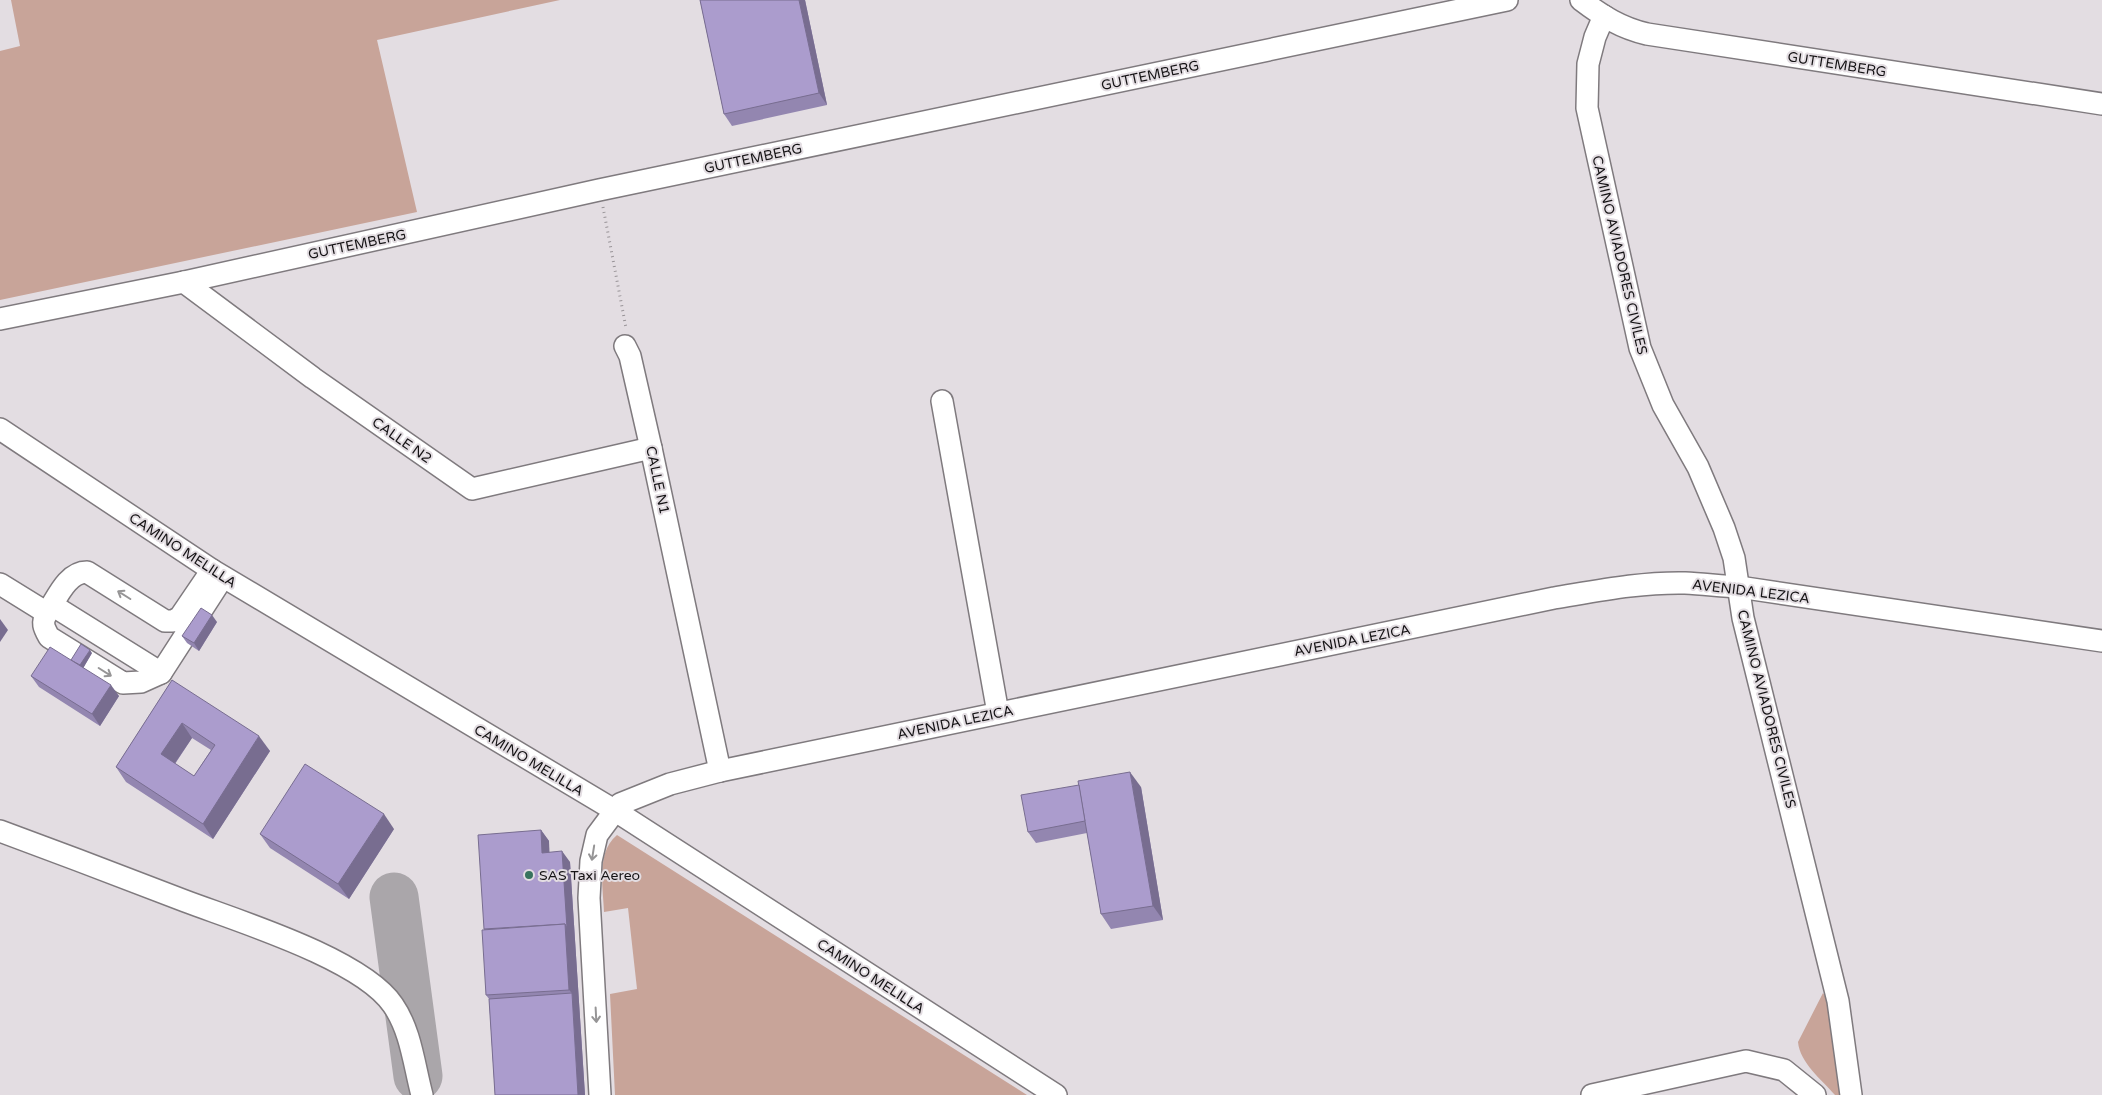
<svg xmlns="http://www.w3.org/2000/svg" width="2102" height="1095" viewBox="0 0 2102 1095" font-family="'Varela Round',sans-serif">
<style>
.green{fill:#c8a499}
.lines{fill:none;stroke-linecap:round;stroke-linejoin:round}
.taxiway{stroke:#aaa6aa;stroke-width:49}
.minor-casing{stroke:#7f7a7e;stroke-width:24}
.path{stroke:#999498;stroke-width:3;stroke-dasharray:1 4;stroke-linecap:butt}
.minor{stroke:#fff;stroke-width:21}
.wall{fill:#9386b0;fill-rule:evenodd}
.shaded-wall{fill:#786d90}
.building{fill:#ab9ccd;stroke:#786d90;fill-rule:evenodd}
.oneway{stroke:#969596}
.poi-dot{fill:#38735e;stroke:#e3dde2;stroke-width:2}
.labels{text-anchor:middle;stroke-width:4;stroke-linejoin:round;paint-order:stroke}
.street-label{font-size:14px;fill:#151315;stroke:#e3dde2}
.poi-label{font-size:14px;fill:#151315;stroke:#e3dde2;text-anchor:start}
</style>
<rect width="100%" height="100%" fill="#e3dde2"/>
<g class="green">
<polygon points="11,0 560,0 377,40 417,212 0,300 0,51 20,46"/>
<path d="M617,835L1027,1095H615L610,994L637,989L628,908L604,912C603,887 596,852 617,835Z"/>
<path d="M1823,993L1827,999L1840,1095H1835C1822,1080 1800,1063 1798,1042Z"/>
</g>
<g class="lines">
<polyline class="taxiway" points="394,897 418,1076"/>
<defs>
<g id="minor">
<path d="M1581,0C1602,16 1621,28 1647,34L2102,104"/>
<polyline points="1604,16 1595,37 1588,64 1587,108 1640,348 1663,405 1698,467 1724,528 1734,558 1743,618 1838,1001 1851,1095"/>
<polyline points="184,282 313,378 472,489 651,448"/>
<polyline points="0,319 184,282 599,190 1507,0"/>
<polyline points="625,346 630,356 651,448 720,771"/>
<polyline points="942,401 998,713"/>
<polyline points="0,429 212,570 614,810 1056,1095"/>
<path d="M212,570L180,617L173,621H165L87,572C67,572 57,598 47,613C41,623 44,628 49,637L123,683L141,682L161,673L223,577"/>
<polyline points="0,584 47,613"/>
<polyline points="52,605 161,673"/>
<path d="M0,831C62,854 123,877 185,901C238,921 362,959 393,1005C411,1031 414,1065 422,1095"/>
<path d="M600,1095L589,898L591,861L597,835L620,804L670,784L720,771L1554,598C1597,591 1641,582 1685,583C1703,584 1721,586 1739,587L2102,641"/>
<polyline points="1592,1095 1746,1061 1784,1070 1815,1095"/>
</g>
</defs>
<use href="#minor" class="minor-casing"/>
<polyline class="path" points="603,207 626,328"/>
<use href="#minor" class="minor"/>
</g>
<g class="wall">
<polygon points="700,0 805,0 827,105 732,126 724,114"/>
<polygon points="217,622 199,651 187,643 182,636"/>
<polygon points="92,653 83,668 119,696 100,726 39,687 31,676"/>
<path d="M172,680L270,751L213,839L126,782L116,767ZM192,738L211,750L194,776L175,764Z"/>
<polygon points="1141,787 1163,920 1111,929 1101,914 1087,833 1036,843 1028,832"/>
<polygon points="394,829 349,899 270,848 260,834"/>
<polygon points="541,830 549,841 549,852 570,862 585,1095 495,1095 489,999 486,995 484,929"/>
</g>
<g class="shaded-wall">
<polygon points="799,0 805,0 827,105 819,93"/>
<polygon points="212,615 217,622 199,651 194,643"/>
<polygon points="0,619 8,630 0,642"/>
<polygon points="90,650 92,653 81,672 78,668"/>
<polygon points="111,685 119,696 100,726 92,714"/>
<polygon points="182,723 192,738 171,769 161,754"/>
<polygon points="259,736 270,751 213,839 203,824"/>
<polygon points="1130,772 1141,787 1163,920 1153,906"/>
<polygon points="384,814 394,829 349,899 338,884"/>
<polygon points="541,830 549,841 550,864 542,853"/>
<polygon points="562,851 570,862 585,1095 578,1095 572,993 569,990 565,924"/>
</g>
<g class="building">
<polygon points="700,0 799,0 819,93 724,114"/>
<polygon points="201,608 212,615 194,643 182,636"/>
<polygon points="81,644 90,650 80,665 71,660"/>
<polygon points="50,647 111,685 92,714 31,676"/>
<path d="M172,680L259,736L203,824L116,767ZM182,723L215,745L194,776L161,754Z"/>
<polygon points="305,764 384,814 338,884 260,834"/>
<polygon points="1130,772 1153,906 1101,914 1078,781"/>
<polygon points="1079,785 1085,821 1028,832 1021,795"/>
<polygon points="541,830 542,853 562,851 567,928 565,924 484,929 478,835"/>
<polygon points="565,924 569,990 486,995 482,930"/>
<polygon points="572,993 578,1095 495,1095 489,999"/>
</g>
<defs><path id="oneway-shaft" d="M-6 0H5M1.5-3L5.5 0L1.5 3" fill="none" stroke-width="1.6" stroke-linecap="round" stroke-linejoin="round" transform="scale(1.25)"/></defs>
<g class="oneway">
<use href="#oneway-shaft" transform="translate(124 595) rotate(-148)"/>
<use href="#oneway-shaft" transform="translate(105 672) rotate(32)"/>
<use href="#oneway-shaft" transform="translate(593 853) rotate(99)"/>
<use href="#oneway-shaft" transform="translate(596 1015) rotate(87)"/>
</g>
<circle class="poi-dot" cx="529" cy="875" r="5"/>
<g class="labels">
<g class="street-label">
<text transform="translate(1837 64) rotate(9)" y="5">GUTTEMBERG</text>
<text transform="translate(1150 75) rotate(-12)" y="5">GUTTEMBERG</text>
<text transform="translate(753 158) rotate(-12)" y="5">GUTTEMBERG</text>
<text transform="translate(357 244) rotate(-12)" y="5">GUTTEMBERG</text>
<text transform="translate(1620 255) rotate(77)" y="5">CAMINO AVIADORES CIVILES</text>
<text transform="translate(402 440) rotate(35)" y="5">CALLE N2</text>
<text transform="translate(658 480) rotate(78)" y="5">CALLE N1</text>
<text transform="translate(183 550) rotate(33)" y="5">CAMINO MELILLA</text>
<text transform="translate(1751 591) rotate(7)" y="5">AVENIDA LEZICA</text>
<text transform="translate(1352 640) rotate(-11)" y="5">AVENIDA LEZICA</text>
<text transform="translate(1767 709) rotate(76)" y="5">CAMINO AVIADORES CIVILES</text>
<text transform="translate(955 722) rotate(-12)" y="5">AVENIDA LEZICA</text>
<text transform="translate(529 760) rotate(31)" y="5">CAMINO MELILLA</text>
<text transform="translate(871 976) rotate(33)" y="5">CAMINO MELILLA</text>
</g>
<g class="poi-label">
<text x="539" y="880">SAS Taxi Aereo</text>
</g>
</g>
</svg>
